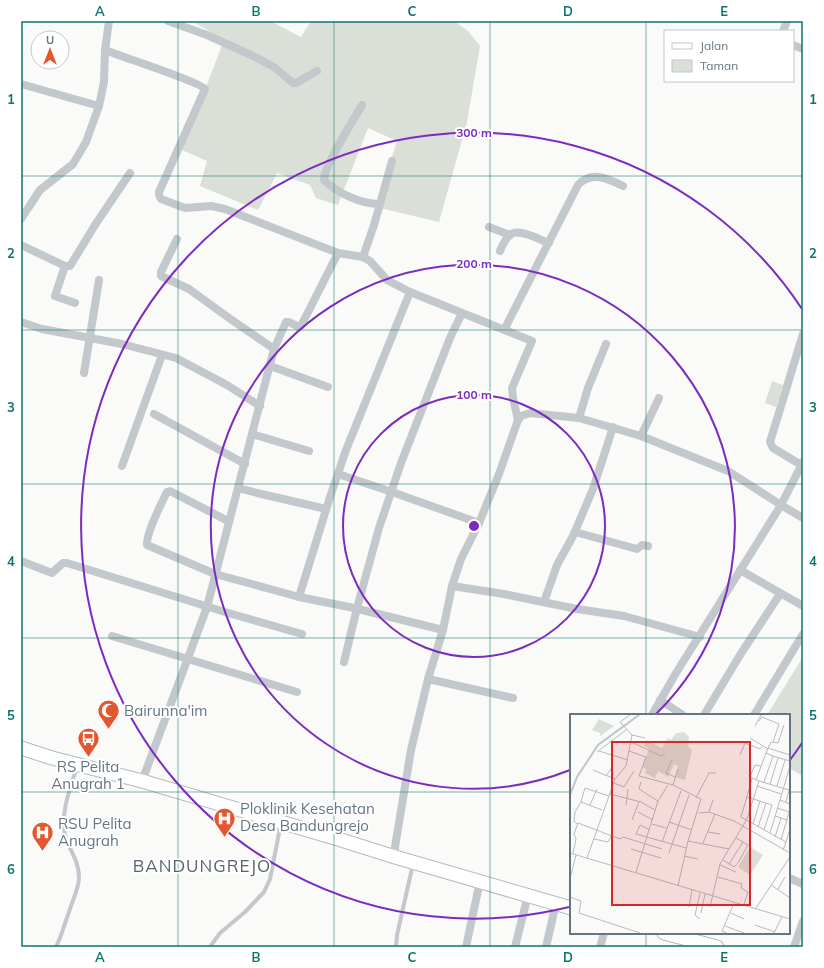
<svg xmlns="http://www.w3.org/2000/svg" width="824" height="968" viewBox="0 0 824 968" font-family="Mulish,sans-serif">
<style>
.green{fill:#dadfd7}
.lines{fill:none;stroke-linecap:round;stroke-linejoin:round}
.primary-casing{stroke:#b5babe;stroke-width:15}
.service{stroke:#c3c8cc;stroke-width:4}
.minor{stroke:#c3c8cc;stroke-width:8}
.primary{stroke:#fff;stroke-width:13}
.grid{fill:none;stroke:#0f766e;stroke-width:1;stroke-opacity:0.55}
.ring{fill:none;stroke:#7b2cbf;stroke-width:2}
.labels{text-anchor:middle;stroke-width:4;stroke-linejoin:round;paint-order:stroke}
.poi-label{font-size:15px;fill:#657683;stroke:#fff;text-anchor:start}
.quarter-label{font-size:17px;letter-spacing:1px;fill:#57646e;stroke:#fff}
.inset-river{fill:none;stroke:#bbc7cb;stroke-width:2}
.inset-road{fill:none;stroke:#b5bdc2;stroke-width:1}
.view{fill:#d62828;fill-opacity:0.15;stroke:#d62828;stroke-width:2}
.inset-edge{fill:none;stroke:#657683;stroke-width:2}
.centre{fill:#7b2cbf;stroke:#fff;stroke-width:2}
.ring-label{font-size:12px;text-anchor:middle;font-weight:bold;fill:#7b2cbf;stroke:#fff;stroke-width:4;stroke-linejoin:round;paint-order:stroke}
.neatline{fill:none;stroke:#0f766e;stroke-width:1.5}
.grid-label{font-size:13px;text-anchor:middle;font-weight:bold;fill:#0f766e}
</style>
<rect width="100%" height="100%" fill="#fafaf8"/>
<g class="green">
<polygon points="192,21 270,21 301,37 311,21 454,21 468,31 480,46 467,122 439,222 376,207 397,141 368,128 338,205 316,198 310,185 277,173 258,210 200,186 207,161 182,150 224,40"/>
<polygon points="772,381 783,385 776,407 765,403"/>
<polygon points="803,657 803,776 789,768 789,715 767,715"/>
</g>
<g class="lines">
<defs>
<g id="primary">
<polyline points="21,748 52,758 142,781 338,839 395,857 571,908"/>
<polyline points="664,933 717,947"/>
</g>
</defs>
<use href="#primary" class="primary-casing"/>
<g class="service">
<path d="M56,947C62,935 64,925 69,912C72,901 79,889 79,877C79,862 71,852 66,839C59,816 70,788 77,767"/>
<polyline points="210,947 220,933 245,912 264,892 270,879 281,823"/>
<polyline points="396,947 397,935 413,864"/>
</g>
<g class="minor">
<polyline points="168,21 207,35 251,55 274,67 293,83 296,83 317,71"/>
<polyline points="783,31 787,21"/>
<polyline points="793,45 803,49"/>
<path d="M105,50C119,56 200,82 205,89L159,192V195L161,199L185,208L211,206L225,209L338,253L363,257L370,261L387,280L410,292L532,341L512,388L513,398L518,420L499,474L479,523L461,559L452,586L443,630L428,679L411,750L395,847V857"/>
<polyline points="21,84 99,106"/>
<path d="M362,105C354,119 323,168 324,180C337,193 361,204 379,204"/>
<polyline points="21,219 40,190 73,164 86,142 99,106 104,82 105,50 109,21"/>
<polyline points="489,227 510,235"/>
<polyline points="177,239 161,272 161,276 189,289 229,318 274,349"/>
<polyline points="21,245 65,266 70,266 95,225 130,173"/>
<path d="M500,251C502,246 505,239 510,235C518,227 540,240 549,243"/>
<polyline points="363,257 374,225 392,161"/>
<polyline points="65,266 55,296 75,303"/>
<polyline points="21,322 42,329 122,344 176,358 227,385 260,406"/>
<path d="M504,330L578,185C591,170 609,179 623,186"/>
<polyline points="803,334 770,442 773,448 803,466"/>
<polyline points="270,366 328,387"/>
<polyline points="84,373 99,280"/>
<polyline points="154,414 245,464"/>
<polyline points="579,418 588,388 606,344"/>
<polyline points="518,420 521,416 530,413 579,418 641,436 728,471 781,505 803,518"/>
<polyline points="252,434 309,451"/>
<polyline points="641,436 659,398"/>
<polyline points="122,466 162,355"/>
<polyline points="338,474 392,492 479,523"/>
<polyline points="238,488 257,493 326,509"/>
<path d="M228,521L170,491L167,492C161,504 146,533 147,545L215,574L299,597L354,608L443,630"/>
<polyline points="575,532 637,549 642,545 648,546"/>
<polyline points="21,561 52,573 63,563 67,563 225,612 302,634"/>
<polyline points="740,570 803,606"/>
<polyline points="452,586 504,594 577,609 624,616 700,637"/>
<polyline points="299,597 330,497 346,450 410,292"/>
<polyline points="544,602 557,565 573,536 593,489 613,427"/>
<polyline points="112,636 297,692"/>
<polyline points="344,662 357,608 379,528 401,463 450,338 462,313"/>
<polyline points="428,679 513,698"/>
<polyline points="660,700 683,715"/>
<polyline points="652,715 676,673 781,505 803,462"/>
<polyline points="704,715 740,655 780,594"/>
<polyline points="754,715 803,634"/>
<polyline points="142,781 207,607 274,349 286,322 289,322 299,327 301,326 338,253"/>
<polyline points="789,878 803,884"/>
<polyline points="466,947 480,881"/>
<polyline points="515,947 528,895"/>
<polyline points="546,947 556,903"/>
<polyline points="600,947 604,933"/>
<polyline points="794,947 803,921"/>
</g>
<use href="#primary" class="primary"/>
</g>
<path class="grid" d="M178,21V947M334,21V947M490,21V947M646,21V715M21,176H803M21,330H803M21,484H803M21,638H803M21,792H571M789,792H803M646,933V947"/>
<g class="ring">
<circle cx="474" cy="526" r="131"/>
<path d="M570 770A262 262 0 1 1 656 714"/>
<path d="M802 743A393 393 0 0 1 790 760M569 907A393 393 0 1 1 802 309"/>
</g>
<defs>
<symbol id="mosque-pin" viewBox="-11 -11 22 30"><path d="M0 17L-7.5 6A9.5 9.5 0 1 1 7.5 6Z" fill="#e4572e" stroke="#fff"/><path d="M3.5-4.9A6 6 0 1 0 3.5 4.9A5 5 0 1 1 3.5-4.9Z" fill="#fff"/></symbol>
<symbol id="bus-pin" viewBox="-11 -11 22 30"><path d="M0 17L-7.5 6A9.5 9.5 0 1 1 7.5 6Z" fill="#e4572e" stroke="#fff"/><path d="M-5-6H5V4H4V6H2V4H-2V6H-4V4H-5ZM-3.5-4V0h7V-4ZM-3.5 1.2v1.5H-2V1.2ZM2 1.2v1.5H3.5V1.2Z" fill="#fff"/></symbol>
<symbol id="hospital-pin" viewBox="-11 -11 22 30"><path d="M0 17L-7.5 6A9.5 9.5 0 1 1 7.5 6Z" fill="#e4572e" stroke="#fff"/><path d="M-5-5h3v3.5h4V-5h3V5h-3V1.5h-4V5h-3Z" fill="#fff"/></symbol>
</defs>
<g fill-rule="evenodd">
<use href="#mosque-pin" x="96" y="698" width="25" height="34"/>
<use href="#bus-pin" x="76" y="726" width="25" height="34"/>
<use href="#hospital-pin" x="212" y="806" width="25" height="34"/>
<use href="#hospital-pin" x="30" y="820" width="25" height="34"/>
</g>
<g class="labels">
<g class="poi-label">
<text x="124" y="716">Bairunna'im</text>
<text x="88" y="772" text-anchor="middle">RS Pelita<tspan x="88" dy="17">Anugrah 1</tspan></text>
<text x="240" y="814">Ploklinik Kesehatan<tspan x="240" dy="17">Desa Bandungrejo</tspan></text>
<text x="58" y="829">RSU Pelita<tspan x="58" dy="17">Anugrah</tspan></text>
</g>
<g class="quarter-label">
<text x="202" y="872">BANDUNGREJO</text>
</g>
</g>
<g transform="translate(570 714)">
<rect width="220" height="220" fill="#fafaf8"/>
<path d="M29,5L44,12L30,22V19L22,16ZM114,18L119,23L118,32L122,36L115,66L105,63L108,52L104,50L98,63L88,57L85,64L75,59L76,55L72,53L79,35L74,32L76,26L92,34L98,24L101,26L106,19ZM180,133L193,141L180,161L168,153Z" fill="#dadfd7"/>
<path class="inset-river" d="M0,81L7,63L28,31L69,1"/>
<path class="inset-road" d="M60,1L50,8L62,21L75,24M189,7L192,3L209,10L203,28M185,12L191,1M180,24L198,35M61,28L91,42L95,40M198,34L201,28L208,29L214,11M29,37L58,46M59,37L76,43L69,62L103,71L131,85L118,127L108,172M27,38L56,16M170,41L175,29L190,35L192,33M203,42L196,39L198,34L220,41M102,46L96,59L105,63M23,56L45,65M36,62L43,52M182,65L171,103L216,128L213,136M186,66L196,39M189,67L180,63L185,51L191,52M71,68L69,75L88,87M194,68L203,42L220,47M44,69L54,73L64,57M200,70L208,44M103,71L108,55M187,72L211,80M207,72L215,46M40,80L71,88L85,96M177,83L202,91L194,116M126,84L139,59H146M210,86L220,52M11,88L15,74L39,82M216,88L219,76M20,91L27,75M56,91L58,75M207,94L219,98M68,98L83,106M139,98L143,86M129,99L139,98L164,107L220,139M205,102L217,106M62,106L69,88M99,108L122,116M7,110L4,107L5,98L11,88L32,96M82,110L96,114M183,110L190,87M188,113L196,89M80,116L70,111L66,120L116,134M138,118L150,120M200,119L210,86L220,90M205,123L211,104M24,125L38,128L42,121M211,126L220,95M118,127L159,135M92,128L111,77M216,128L220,115M133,129L145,100M61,135L91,144M0,139L220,205M3,139L6,125L4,120L8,109L50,125L53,123L92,135M99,139L119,81M114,142L128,145M17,144L45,65L56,52L62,21M153,146L164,153L168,149L178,131L166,124M159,150L173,128M150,151L166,158M66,158L88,87L98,71M148,163L172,170L171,174L178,178L174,190M0,165L6,141M201,171L220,184M208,175L215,163M0,183L11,187L9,199L70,219M119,193L122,176M140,193L150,150L177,105L189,67L219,76L220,73M186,194L220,143M131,199L135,180M161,199L174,205M130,205L125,201L130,179M185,211L205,218M155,212L174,219M157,219L152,217L164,189M204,219L212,203"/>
<path class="view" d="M42,28H180V191H42Z"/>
<rect width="220" height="220" class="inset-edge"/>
</g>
<circle cx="474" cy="526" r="6" class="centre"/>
<g class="ring-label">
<text x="474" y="137">300 m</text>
<text x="474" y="268">200 m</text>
<text x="474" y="399">100 m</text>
</g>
<rect width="824" height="968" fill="none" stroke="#ffffff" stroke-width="44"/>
<rect x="664" y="30" width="130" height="52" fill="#ffffff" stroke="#c1c8cd"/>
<rect x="672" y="43" width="20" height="6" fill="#ffffff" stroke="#c1c8cd"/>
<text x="700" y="50" font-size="12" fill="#657683">Jalan</text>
<rect x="672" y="60" width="20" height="12" fill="#dadfd7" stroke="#c1c8cd"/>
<text x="700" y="70" font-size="12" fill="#657683">Taman</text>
<g transform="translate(50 50)"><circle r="19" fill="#ffffff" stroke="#c1c8cd"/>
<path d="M0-3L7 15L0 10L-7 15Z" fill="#e4572e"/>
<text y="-6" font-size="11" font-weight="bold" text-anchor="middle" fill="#657683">U</text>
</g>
<rect x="22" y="22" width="780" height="924" class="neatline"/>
<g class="grid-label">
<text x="100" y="16">A</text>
<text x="256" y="16">B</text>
<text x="412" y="16">C</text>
<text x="568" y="16">D</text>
<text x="724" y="16">E</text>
<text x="11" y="104">1</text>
<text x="813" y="104">1</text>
<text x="11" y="258">2</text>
<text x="813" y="258">2</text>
<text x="11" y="412">3</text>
<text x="813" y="412">3</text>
<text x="11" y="566">4</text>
<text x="813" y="566">4</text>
<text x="11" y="720">5</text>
<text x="813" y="720">5</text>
<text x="11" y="874">6</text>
<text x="813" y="874">6</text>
<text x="100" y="962">A</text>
<text x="256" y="962">B</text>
<text x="412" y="962">C</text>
<text x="568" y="962">D</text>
<text x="724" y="962">E</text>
</g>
</svg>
